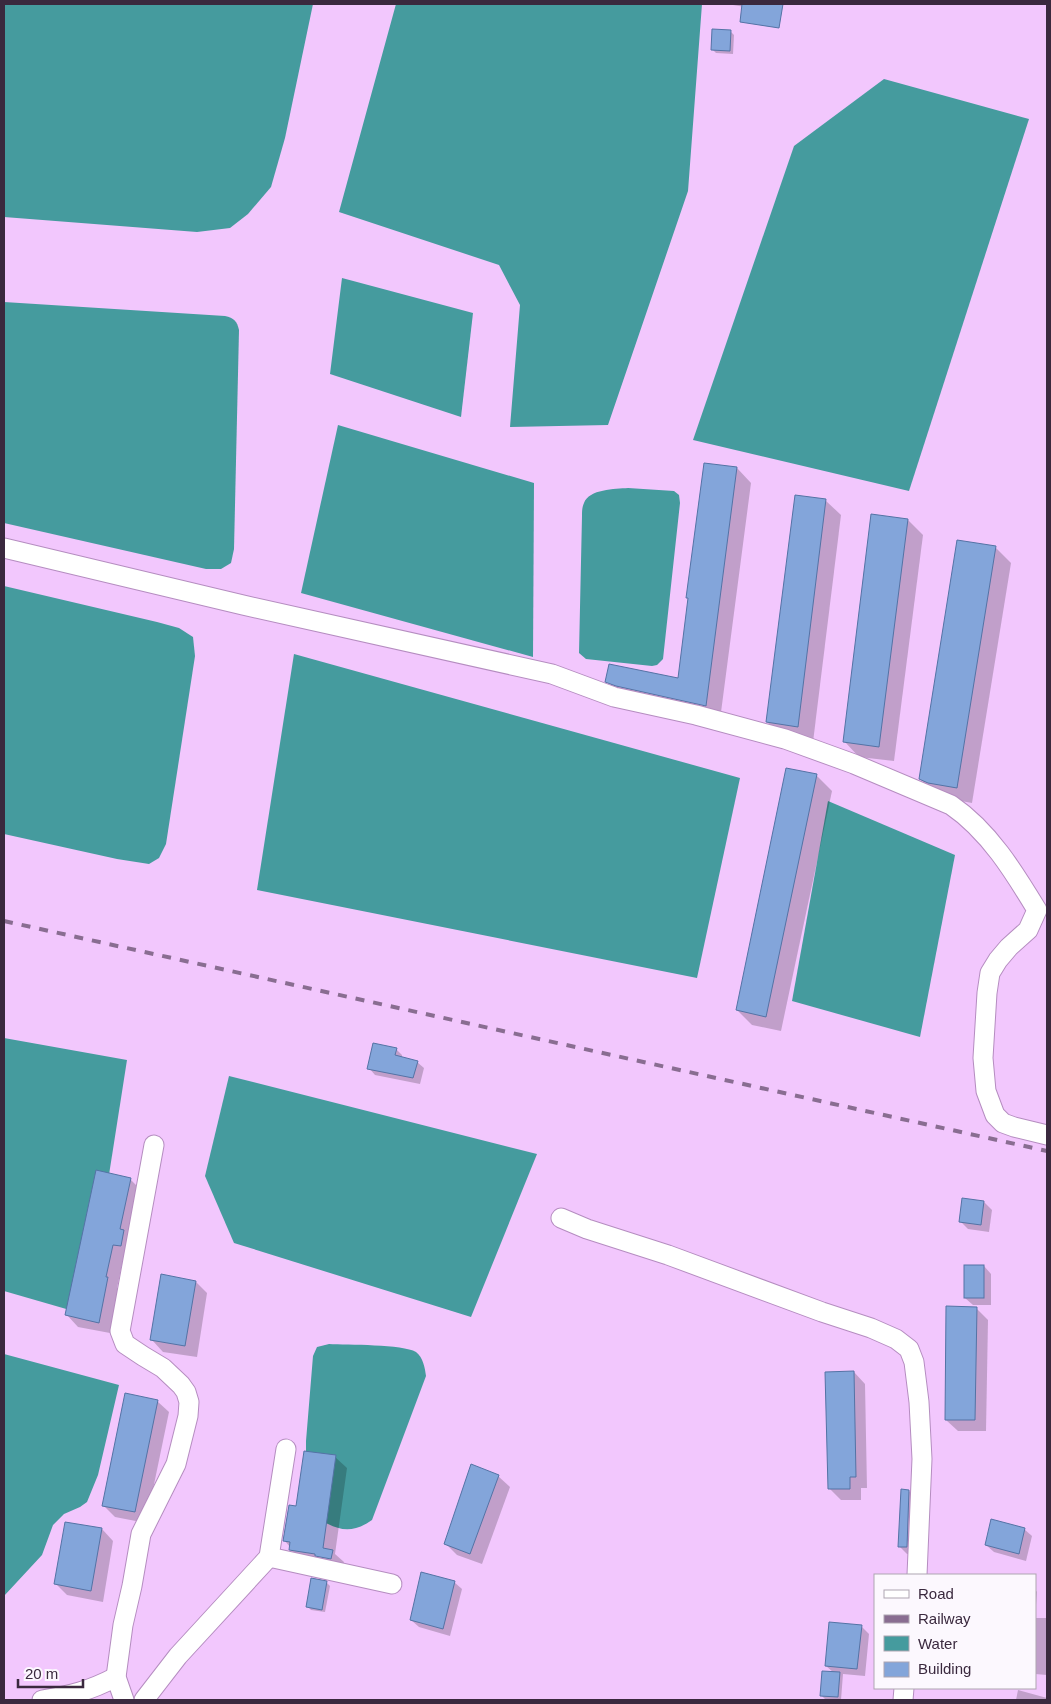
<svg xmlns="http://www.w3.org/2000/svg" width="1051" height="1704" viewBox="0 0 1051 1704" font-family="Helvetica,sans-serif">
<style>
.water{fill:#459b9e}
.shadow{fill:#0003}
.building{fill:#83a5da;stroke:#5473a5}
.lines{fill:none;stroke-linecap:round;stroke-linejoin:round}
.street-casing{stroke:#b58dc0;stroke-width:21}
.street{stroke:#fff;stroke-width:19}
.rail{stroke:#896d91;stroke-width:4;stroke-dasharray:9 9;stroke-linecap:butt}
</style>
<rect width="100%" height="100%" fill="#f2c7fd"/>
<g class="water">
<polygon points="4,4 313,4 285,138 271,187 248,214 230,228 197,232 4,217"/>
<polygon points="396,4 702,4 688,191 608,425 510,427 520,305 499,265 339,212"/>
<polygon points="884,79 1029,119 909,491 693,440 794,146"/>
<polygon points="342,278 473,313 461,417 330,374"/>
<path d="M4,302L225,316C234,318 237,321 239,330L234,549L231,563L221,569H206L4,523Z"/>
<polygon points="338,425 534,483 533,657 301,593"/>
<path d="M628,488L674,491L679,495L680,503L663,659L657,665L652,666L586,659L579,653L582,516C582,512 582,507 584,503C589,489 615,489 628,488Z"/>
<polygon points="4,586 157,622 179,628 193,637 195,656 166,844 159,858 149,864 117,859 4,834"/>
<polygon points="294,654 740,778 697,978 257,890"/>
<polygon points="828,801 955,855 920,1037 792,1001"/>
<polygon points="4,1038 127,1060 87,1315 4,1291"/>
<polygon points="229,1076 537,1154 471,1317 234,1243 205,1176"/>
<path d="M329,1344C347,1345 403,1344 416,1352C423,1357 425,1368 426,1376L372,1520C345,1539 331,1525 306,1512V1441L313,1356L317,1347Z"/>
<polygon points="4,1354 119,1385 98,1475 87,1502 80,1507 64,1514 53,1525 42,1555 4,1596"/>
</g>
<g class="shadow">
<polygon points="727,4 752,4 751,8"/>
<polygon points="731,32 734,35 733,54 716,53 713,50"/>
<polygon points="706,464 737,468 751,483 720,720 621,696 607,681 679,680"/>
<polygon points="825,500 841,515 813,742 782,737 767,722"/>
<polygon points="908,520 923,535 894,761 859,757 844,741"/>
<polygon points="995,547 1011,563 972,803 945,798 936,794 920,779"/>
<polygon points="816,775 832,791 781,1031 752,1025 737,1010"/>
<polygon points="396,1049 402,1055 402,1058 417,1062 424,1068 420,1084 375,1075 369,1068"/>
<polygon points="130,1179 142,1191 124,1255 117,1288 119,1290 110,1333 78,1327 67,1315"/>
<polygon points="963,1199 984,1202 992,1210 989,1232 968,1229 961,1222"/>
<polygon points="984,1266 991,1274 991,1305 973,1305 965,1298"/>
<polygon points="196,1282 207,1293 197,1357 163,1352 152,1340"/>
<polygon points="976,1308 988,1320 986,1431 958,1431 946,1420"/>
<polygon points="854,1372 865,1384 867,1488 861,1488 861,1500 841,1500 829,1488"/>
<polygon points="157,1401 169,1412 146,1523 115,1517 103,1505"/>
<polygon points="335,1457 347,1468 335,1554 344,1562 342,1570 302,1561 290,1549 290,1547 284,1540 297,1508"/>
<polygon points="498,1476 510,1487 482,1564 457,1555 445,1543"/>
<polygon points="909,1491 916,1498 914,1554 907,1554 899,1546"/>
<polygon points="102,1529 113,1541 103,1602 67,1595 56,1584"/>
<polygon points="1024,1529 1032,1536 1026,1561 994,1552 986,1545"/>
<polygon points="326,1582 330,1586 325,1612 311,1610 308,1607"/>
<polygon points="454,1582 462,1589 450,1636 419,1627 411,1620"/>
<polygon points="1035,1589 1037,1592 1035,1618 1047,1618 1047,1675 1035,1674"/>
<polygon points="861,1626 869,1634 865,1676 843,1674 841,1700 825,1699 822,1696 833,1672 826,1666"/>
<polygon points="1018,1690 1047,1698 1047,1700 1016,1700"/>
</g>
<g class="building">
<polygon points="742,4 783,4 779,28 740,22"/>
<polygon points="712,29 731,30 730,51 711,50"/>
<polygon points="704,463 737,467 706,706 616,686 605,682 609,664 678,678 688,598 686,598"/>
<polygon points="795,495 826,499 798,727 766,722"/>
<polygon points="871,514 908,519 879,747 843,742"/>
<polygon points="957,540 996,546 957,788 928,783 919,779"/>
<polygon points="786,768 817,774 766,1017 736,1010"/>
<polygon points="373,1043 397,1048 395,1055 418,1061 413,1078 367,1069"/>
<polygon points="96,1170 131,1178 120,1229 124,1230 121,1246 113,1245 106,1277 108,1277 99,1323 65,1315"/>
<polygon points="962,1198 984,1201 981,1225 959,1222"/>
<rect x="964" y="1265" width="20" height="33"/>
<polygon points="161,1274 196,1281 185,1346 150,1340"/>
<polygon points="946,1306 977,1307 975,1420 945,1420"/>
<polygon points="854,1371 856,1477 850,1477 850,1489 828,1489 825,1372"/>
<polygon points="125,1393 158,1400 135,1512 102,1506"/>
<polygon points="304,1451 336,1455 323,1548 333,1550 331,1559 315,1556 315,1554 289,1550 290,1542 283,1541 289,1505 296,1506"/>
<polygon points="471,1464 499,1475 470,1554 444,1544"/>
<polygon points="901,1489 909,1490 907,1547 898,1547"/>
<polygon points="991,1519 1025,1528 1019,1554 985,1545"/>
<polygon points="65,1522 102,1528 91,1591 54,1584"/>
<polygon points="421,1572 455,1581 443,1629 410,1620"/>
<polygon points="311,1578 327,1581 322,1610 306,1607"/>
<polygon points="829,1622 862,1625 857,1669 825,1666"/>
<polygon points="822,1671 840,1672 838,1697 820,1696"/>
</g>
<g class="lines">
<defs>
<g id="street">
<path d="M4,548L243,605L552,674L614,697L696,715L785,739L854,764L951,805C989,831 1014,872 1037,910L1028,930L1009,947L998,960L990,973L987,993L983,1058L986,1091L995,1115L1003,1123L1014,1127L1047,1135"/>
<polyline points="561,1218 587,1229 668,1255 822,1312 871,1328 896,1339 909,1349 914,1362 919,1402 922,1459 917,1575"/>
<polyline points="269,1557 392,1584"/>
<path d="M42,1700C72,1695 89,1691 116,1677"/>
<polyline points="124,1700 116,1677 123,1625 132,1586 141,1534 176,1464 188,1416 189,1402 186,1392 181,1385 163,1368 143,1356 125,1344 120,1331 154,1145"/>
<polyline points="144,1700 178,1656 269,1557 286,1449"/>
<polyline points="903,1700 904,1688"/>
</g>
</defs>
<use href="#street" class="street-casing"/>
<use href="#street" class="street"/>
<polyline class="rail" points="4,921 1047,1151"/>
</g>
<rect width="1051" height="1704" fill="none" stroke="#3a293e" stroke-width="10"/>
<rect x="874" y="1574" width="162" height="115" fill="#fcf8fe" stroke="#aea5b1"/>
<rect x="884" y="1590" width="25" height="8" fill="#ffffff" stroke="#aea5b1"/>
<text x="918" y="1599" font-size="15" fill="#3a293e">Road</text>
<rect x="884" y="1615" width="25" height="8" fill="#896d91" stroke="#aea5b1"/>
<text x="918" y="1624" font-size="15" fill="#3a293e">Railway</text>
<rect x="884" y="1636" width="25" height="15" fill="#459b9e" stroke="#aea5b1"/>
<text x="918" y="1649" font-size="15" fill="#3a293e">Water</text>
<rect x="884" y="1662" width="25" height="15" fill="#83a5da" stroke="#aea5b1"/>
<text x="918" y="1674" font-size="15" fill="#3a293e">Building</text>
<path d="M18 1679v8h65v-8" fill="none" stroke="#3a293e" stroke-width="2.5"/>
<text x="25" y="1679" font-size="15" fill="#3a293e" stroke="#fcf8fe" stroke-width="4" paint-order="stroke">20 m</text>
</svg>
